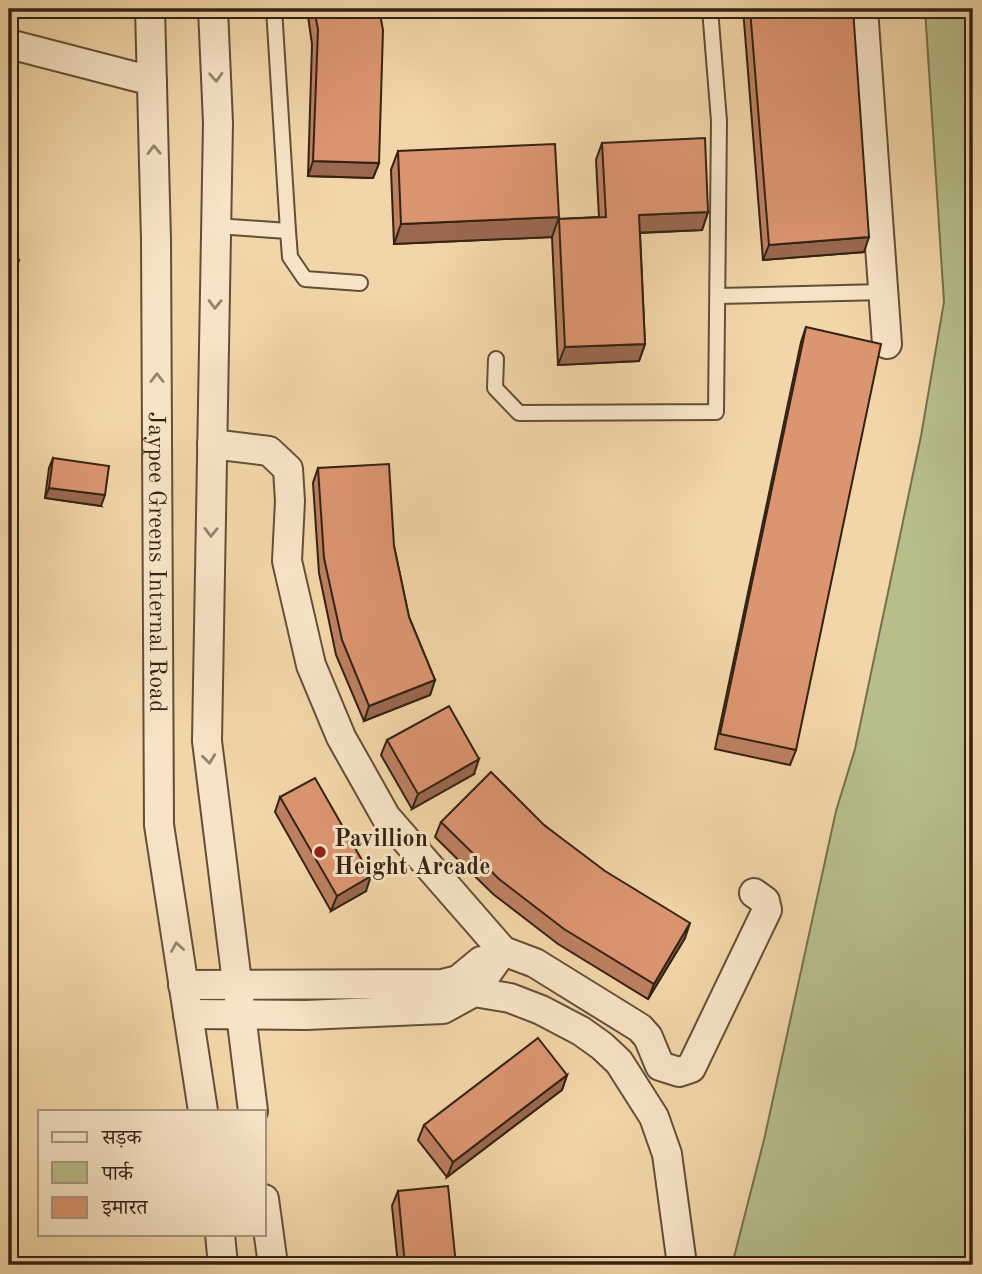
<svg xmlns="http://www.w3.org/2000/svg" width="982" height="1274" viewBox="0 0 982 1274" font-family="'Old Standard TT','Noto Serif Devanagari',serif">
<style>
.green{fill:#b7be8a;stroke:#75704e;stroke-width:2}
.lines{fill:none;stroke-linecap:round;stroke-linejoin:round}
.service-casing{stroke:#634f38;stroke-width:18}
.minor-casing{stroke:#634f38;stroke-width:32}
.service{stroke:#f7e4c6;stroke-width:14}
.minor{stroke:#f7e4c6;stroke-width:28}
.wall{fill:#bd8061;stroke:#332213;stroke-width:2}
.shaded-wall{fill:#9a684f;stroke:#332213;stroke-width:2}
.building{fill:#dc9571;stroke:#332213;stroke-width:2}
.oneway{stroke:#95836c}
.poi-dot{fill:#8f2418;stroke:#f7e4c6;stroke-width:2.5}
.labels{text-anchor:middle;stroke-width:6;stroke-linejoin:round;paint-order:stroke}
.street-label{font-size:24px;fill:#332213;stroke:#f7e4c6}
.poi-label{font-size:24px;font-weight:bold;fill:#332213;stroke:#f7e4c6;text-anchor:start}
</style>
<rect width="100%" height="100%" fill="#f2d5a8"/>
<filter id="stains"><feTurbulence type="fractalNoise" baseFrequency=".00286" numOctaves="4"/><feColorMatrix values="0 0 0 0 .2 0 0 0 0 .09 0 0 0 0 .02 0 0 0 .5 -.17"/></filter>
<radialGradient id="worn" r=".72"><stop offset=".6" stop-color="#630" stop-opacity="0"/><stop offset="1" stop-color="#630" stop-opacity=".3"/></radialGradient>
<polygon class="green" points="925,9 973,9 973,1265 732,1265 764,1140 836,811 855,749 921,436 944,302"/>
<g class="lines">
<defs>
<g id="service">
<polyline points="216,226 288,231 274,9"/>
<polyline points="288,231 290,257 305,279 360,283"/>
<polyline points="718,296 883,292"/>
<polyline points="496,359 495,388 519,413 716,412 719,121 710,9"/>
</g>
<g id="minor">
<path id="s1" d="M150,9L156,240L159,825L203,1111"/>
<polyline points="213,9 218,123 207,741 253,1111"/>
<polyline points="863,9 887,344"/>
<polyline points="9,44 152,81"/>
<polyline points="212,444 269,451 288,469 290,501 287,561 311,665 341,737 386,817 503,951"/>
<polyline points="183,985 442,984 458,980 481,961"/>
<polyline points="474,992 510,998 541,1010 581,1031 602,1046 619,1062 654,1117 667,1154 682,1265"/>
<polyline points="188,1014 306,1015 443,1009 474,992 503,951 535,963 640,1028 648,1037 660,1066 679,1072 691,1068 767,910 765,901 754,893"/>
<polyline points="264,1199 273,1265"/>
<polyline points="220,1234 223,1265"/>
</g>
</defs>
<use href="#service" class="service-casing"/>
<use href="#minor" class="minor-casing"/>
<use href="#service" class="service"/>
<use href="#minor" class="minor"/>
</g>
<g class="wall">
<polygon points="307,9 379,9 379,163 373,178 308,176 312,44"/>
<polygon points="743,9 853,9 864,252 763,260"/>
<polygon points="602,143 708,212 702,230 640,233 645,344 639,361 558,365 552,237 394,244 391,170 398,151 559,217 559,219 599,217 596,160"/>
<polygon points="806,327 796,750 790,765 715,749 801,342"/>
<polygon points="53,458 101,506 45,498 49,468"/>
<polygon points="318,468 394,546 409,617 435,680 430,695 364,721 336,655 319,573 313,483"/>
<polygon points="387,740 474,774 412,809 381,755"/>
<polygon points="280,797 366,891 331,911 275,812"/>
<polygon points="441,822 544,825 685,938 648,999 558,944 493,894 435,837"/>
<polygon points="567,1075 562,1090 447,1177 418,1140 424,1125"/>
<polygon points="398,1191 456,1265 398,1265 392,1206"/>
</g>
<g class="shaded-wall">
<polygon points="313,161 379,163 373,178 308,176"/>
<polygon points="708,212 702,230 632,233 639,215"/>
<polygon points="559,217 552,237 394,244 401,224"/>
<polygon points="869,237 864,252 763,260 769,245"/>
<polygon points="19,260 14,275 9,284 9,279"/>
<polygon points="645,344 639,361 558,365 565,347"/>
<polygon points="49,488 105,495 101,506 45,498"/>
<polygon points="435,680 430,695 364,721 369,706"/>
<polygon points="479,759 474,774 412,809 418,794"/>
<polygon points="371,876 366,891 331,911 337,896"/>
<polygon points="690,923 685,938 648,999 654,984"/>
<polygon points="567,1075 562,1090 447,1177 453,1162"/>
</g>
<g class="building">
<polygon points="314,9 379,9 383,30 379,163 313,161 318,29"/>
<polygon points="750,9 853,9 869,237 769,245"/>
<polygon points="705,138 708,212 639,215 645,344 565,347 559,219 606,217 602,143"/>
<polygon points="555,144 559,217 401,224 398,151"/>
<polygon points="9,255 19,260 9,279"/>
<polygon points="806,327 881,344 796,750 720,734"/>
<polygon points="53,458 109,466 105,495 49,488"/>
<polygon points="389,464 394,546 409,617 435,680 369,706 342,640 324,558 318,468"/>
<polygon points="449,706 479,759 418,794 387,740"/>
<polygon points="491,772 544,825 605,871 690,923 654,984 564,929 499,879 441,822"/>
<polygon points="315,778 371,876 337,896 280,797"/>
<polygon points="538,1038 567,1075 453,1162 424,1125"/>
<polygon points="448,1186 456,1265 405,1265 398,1191"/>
</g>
<defs><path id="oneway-chevron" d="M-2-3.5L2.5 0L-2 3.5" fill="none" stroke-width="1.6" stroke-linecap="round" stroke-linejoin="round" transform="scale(1.75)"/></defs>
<g class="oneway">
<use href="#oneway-chevron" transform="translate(216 77) rotate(87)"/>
<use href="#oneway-chevron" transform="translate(154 150) rotate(-91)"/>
<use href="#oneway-chevron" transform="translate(215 304) rotate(91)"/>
<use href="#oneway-chevron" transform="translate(157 378) rotate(-90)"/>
<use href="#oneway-chevron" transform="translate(211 532) rotate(91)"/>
<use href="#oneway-chevron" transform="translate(209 759) rotate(83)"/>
<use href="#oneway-chevron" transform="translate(177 947) rotate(-99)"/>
</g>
<circle class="poi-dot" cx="320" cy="852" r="7"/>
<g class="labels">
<g class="street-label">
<text dy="8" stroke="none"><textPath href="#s1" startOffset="553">Jaypee Greens Internal Road</textPath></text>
</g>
<g class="poi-label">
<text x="334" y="846">Pavillion<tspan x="334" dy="28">Height Arcade</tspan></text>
</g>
</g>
<rect width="982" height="1274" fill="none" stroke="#f2d5a8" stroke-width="35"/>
<rect x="10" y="10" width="961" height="1253" fill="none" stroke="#332213" stroke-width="3.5"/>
<rect x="18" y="18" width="947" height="1239" fill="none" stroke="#332213" stroke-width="2"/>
<rect x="38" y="1110" width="228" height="126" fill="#f7e4c6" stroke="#a9967e" stroke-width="2"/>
<rect x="52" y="1132" width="35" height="10" fill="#f7e4c6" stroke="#a9967e" stroke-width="2"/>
<text x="102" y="1144" font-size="21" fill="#332213">सड़क</text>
<rect x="52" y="1162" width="35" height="21" fill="#b7be8a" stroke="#a9967e" stroke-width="2"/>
<text x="102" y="1180" font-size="21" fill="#332213">पार्क</text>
<rect x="52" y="1197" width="35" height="21" fill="#dc9571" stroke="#a9967e" stroke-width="2"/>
<text x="102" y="1214" font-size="21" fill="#332213">इमारत</text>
<rect width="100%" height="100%" filter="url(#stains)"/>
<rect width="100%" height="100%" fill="url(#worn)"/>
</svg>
